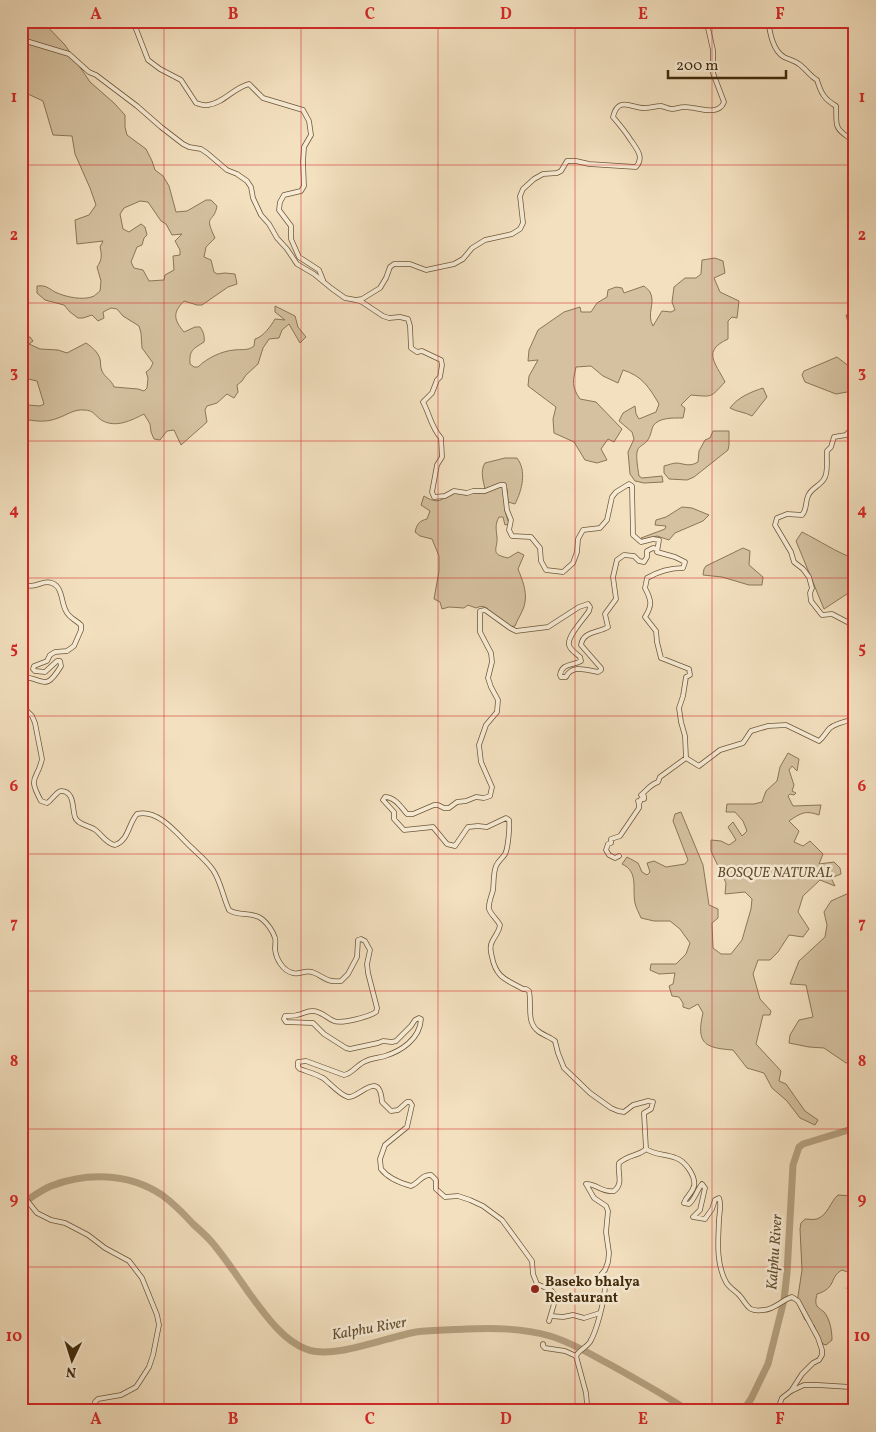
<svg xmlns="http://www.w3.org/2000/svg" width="876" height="1432" viewBox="0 0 876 1432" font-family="Vollkorn,serif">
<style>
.green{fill:#d5c1a0;stroke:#8a7656;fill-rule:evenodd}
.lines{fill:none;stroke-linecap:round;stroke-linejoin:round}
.river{stroke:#b6a282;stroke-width:7}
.minor-casing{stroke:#6d5838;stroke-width:5.5}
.minor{stroke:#f7ebd5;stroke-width:4}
.grid{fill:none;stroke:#d62828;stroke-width:1;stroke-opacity:0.55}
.poi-dot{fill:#8f2418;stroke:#f7ebd5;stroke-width:2}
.labels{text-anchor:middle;stroke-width:5;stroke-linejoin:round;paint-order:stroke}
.park-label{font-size:14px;font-style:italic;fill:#5e4829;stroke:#f7ebd5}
.poi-label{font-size:14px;font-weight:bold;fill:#402a0b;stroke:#f7ebd5;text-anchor:start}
.water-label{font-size:15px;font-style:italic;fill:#634e2f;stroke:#f7ebd5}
.neatline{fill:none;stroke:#d62828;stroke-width:2}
.grid-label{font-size:16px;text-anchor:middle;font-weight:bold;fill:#d62828}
</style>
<rect width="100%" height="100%" fill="#f3e0bf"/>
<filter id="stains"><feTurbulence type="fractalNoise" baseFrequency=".004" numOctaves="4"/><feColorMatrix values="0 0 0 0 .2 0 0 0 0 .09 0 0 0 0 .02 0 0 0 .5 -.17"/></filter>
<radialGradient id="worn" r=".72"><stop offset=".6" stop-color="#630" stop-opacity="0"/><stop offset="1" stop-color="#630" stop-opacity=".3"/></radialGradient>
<g class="green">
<path d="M21,21H42L65,45L90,82L114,103L125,115V127L127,135L146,149L152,161L155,170L163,176L169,186L176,212L187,211L206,200H211L217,206C214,224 203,213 215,238L206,247L204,257L211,260L214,272L217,274L225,273L235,274L237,284L228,287L202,305H197L184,301C172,313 174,320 184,332L195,327H200C203,331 205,336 204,342C193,349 189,350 190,364L194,367H198C207,358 222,351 234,350C242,349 248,351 254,346L255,339C263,337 271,326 275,319L285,320L275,312V306L295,316L298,327L306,337L300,343L289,324L282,330L279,338L269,339L263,348L258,364L246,375L242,381L237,385L238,392L234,398L227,394L217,403L207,406L205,410L207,422L181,445L174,430L167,431L160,440L154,439L151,432L150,424L144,414C132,420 117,428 103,421C95,417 95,410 84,410C74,409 67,415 58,418C46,423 35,421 23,419L28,405L40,406L44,404L37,381L28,379L21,361V337H30L33,341L29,344L40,349L58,350L67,353L86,343C92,347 98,352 100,359C101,363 100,367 102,371C105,378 111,379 114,387L138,389L144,391L147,388L148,378L146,372L150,369L153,363L142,348L141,333L139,326L123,316L117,309L111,308L103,312L104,318L98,321L92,315L83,318H78L70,312L64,305L45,300L37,293V286C46,285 48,288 55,292C65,297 84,301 94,296C94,296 100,291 100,291L101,281L97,267C102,260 102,255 100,247L103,241L77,244L75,220L89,215L96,205L90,188L75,154L72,136L53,135L43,101L28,94L21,95ZM140,201L148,202L161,221L166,224L172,235L182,234L175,241L180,250V255L173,256L174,270L165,275L164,280L149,281L143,270L134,268L131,262L137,247L142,245L144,238L147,235L145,227L141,224L129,232L123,229L120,214L124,208Z"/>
<path d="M715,258L723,261L725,273L714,278L720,292L739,301L737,318L732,317L728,321V339C702,351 715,362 725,382C710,398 713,397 691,395L681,405L685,408L683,418C674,418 659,417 653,426C651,431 651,436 647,441C644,445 638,446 637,452C636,458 638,470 639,476L642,478L662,476L663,482L644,483L635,481L630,474L628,452L634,439L632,432L619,421L623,413L635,406L636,414L639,419L656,412L659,404C649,387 642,376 623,370L618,383L603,376L591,366L576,367C573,381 571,386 580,399L596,402L622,429L614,442L608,439L601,449L607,460L597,463L585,460L574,442L554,433L553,419L556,407L528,386L529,376L538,360L528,361L529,350L538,330L564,312L580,307L581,312H591L597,303L607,297L608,290L616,287L622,288L624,293L644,286C646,288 649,290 650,292C656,303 646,314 653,326L662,311L671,312L675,310L672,302L674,287L685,278H696L701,274L702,260Z"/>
<polygon points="846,315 855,316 855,332 850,329"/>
<polygon points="837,357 855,371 855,394 847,392 836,394 805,382 802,375 804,371"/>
<path d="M763,388L767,397L752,416C745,412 737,412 730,408C738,397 751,392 763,388Z"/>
<path d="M713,431H729V445L728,450L694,477L687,480L669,479L664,473V466C668,465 673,463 677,463C685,464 690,467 698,462L699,451L705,440L710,438Z"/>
<path d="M505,458H517C527,471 522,490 515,504L508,502L507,489L505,484L485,489C483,480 480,471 485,463Z"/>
<path d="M501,485L504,488L505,511L509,524L505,525L503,517H499C495,524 496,529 497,537C498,549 489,554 508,558L518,552L524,555L518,569C522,579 527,591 525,602C524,610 518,618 515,626C490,631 494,599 476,608L468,605L464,608L449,607L442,609L440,602L434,599L439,571V556L432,539L420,536L415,532C417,524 419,521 427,519L430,511L421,505L424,496C444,509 444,491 458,493C461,493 463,494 466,495L473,492L480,493Z"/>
<polygon points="682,507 692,508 709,515 703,521 675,533 669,540 657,536 643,541 641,538 665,529 666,526 655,525 656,520 666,517"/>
<path d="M802,532C820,541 836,552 855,559V594L850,592L824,609L796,541Z"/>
<polygon points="743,548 750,551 749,565 763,577 762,585 749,585 722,577 703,575 704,569 706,566"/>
<path d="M788,753L799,759L797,771L792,766L789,770L794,785L792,791L796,793L794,795L790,794L788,796L793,806L821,805L819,815C805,810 801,813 789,821L799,831L794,842L803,846L810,841L823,854L819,864L834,862L840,868L841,874L831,878L835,886L820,880L803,896L798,912L809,929L803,937L789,935L778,952L770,960H758L753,974L760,999L771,1011L770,1015H763L756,1044L781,1071L779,1081L786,1084L805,1111L818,1120L815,1125L800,1118L787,1101L772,1088L764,1073L747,1068L733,1050C704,1048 696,1043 703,1013L698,1004L689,1009L683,1007V1003L679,997L672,996L669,986L673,984L675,973L659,974L650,970L651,964H676L686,954L690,943L680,929L670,921H654L641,918C639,913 636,908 635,903C632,888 639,872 622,864L627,857L638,863L642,872L647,875L650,872L647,863L654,861L666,867L685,864L688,860L673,821L675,814L681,812L703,865L709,905L718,909V918L712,923L713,948L721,954H731L742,940L751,909L752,899L745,892L725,894L726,883L711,851V840L721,841L729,845L736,840L728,827L733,822L742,836L747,831L743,821L735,812H726L727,804H754L762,802L766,791L777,781L780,767Z"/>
<polygon points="849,893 855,897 855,1061 846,1063 824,1048 809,1047 789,1043 790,1035 799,1020 813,1017 806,985 790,984 799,961 825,937 827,925 824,912 831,901"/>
<path d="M838,1195L855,1196V1293L847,1289L850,1273L842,1270C829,1277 837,1288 817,1294C816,1298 815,1303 817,1306C819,1309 822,1310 824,1312C830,1319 832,1331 832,1340L826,1345L823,1344L818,1336L814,1325L805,1320L797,1303L802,1270L800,1229L801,1223L805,1219C809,1219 813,1220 817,1219C828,1215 830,1202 838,1195Z"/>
</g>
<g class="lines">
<g class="river">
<path d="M21,1204C31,1198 41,1190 51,1186C87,1172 129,1173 162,1195C173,1203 184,1214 193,1224C201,1231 209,1238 215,1246C227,1261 238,1277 249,1293C264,1313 282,1340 306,1349C333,1360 387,1337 416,1332C432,1330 449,1330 466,1329C495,1328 522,1328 550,1336C571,1342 590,1354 609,1364C636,1379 663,1394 689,1411"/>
<polyline points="743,1411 751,1399 768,1364 784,1300 787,1273 793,1165 799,1147 803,1144 855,1128"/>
</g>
<defs>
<g id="minor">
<path d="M136,21V29L148,60L160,69L181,80L196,103C199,104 204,106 208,105C224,103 233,88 249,84L263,98L303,110L309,121L311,135L304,147L303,162L304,186L301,191L284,195L280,202L279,210L291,226V239L299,257L319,270L323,280"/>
<path d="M768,21C770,33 773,51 784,57C790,60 794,60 799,64C806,69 810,76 817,80C821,93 824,99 836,106C837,123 833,127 848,137H855"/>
<path d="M21,38L26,41L69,54L89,72L96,75L137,106L161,127L183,144L189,147L201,149L207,153L227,170L237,174L247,181L251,187L253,198L261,215L269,224L277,238L287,249L297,264L314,274L331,288L345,298L356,300L362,299L380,288L386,278L390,267L394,264H410L426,270L454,264L463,259L472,248L485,240L512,234L520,229L523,223L520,196L523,189L534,179L543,174L557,173L561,171L567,161H576L589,164L636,167C645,157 636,148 630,139C625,131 619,124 613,117C618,95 633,109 645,108C651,108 655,106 661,106C665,107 669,109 672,109C676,109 680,107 684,107C695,106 718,118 724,102L713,73V50L708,28L711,21"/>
<path d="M356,300L362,302L383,316L389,318L400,317L408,319L410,326L411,348L417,352L422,351L441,360L442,365L440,377L437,380L432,393L423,402C430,415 431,427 441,438L442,457L437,465L432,492L434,497L445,496L454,491L467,493L473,491H485L500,485H504L507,510L511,520L509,530L512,536L531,537L540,548L541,561L546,570L563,572L573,563L577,552L578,539L583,530L600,528L607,520L612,497L616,492L629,484L632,486L633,535L641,542L653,539L659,540L657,552L675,557L685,562L683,568C669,568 659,571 647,578L645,588C652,601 652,606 645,617L656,631L657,642L661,658L689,669L690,675L686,677L683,696L679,708L681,722L685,736L686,758L660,777L658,782C651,784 647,790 641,795L644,796V799H641L640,802L638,801L639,804V808L620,836L611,839V843L608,844L606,850L609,855L615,858L619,856"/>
<path d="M855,400C851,409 852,418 853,427L846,435L834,437L831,447L827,451C826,459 829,472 824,479C820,486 811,488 808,496C805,503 807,510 802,515L787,514L777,518L775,525L791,552L794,562L803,569L809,577L812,588L810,593L811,601L822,615L832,614L855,626"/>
<path d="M657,549L653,548L647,551V557L644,562L639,561L634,556L624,555L617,560L613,577L616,599L605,614L608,627C598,633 583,631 581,645L601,668V670L598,672C586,670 572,664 566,677H561L560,675C562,663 572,666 581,661L580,657C577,654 570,650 569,645C567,636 584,619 589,611L590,607L588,604L579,607L548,627L516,631L510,628L485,610L480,611V632L491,653L492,662L488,678L491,687L498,700L497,712L486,725L479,745L481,762L492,787L490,796L484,798L476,797L466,801L457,802L449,808H444L438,805H434L413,814H407C401,807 395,797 385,797L383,800L394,812V819L404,830L433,827L447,844L455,846L468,827L478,826L487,827L506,818L509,820C510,826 508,849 505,854C502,859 498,861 496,866C493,874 494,882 493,890C492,895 488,903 489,909C491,915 497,919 500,925C499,933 495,935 492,942C489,947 491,953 492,957C496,978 507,980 523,989H526L529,991C532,1005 526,1022 538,1031C543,1035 550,1037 555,1041L558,1053L564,1068L590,1093L611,1108L618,1111L624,1112L633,1105L648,1101L653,1102L651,1109L644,1113L646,1149C655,1155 665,1154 676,1158C685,1161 696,1176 694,1186C692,1194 686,1196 684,1203L689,1204C695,1199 697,1190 702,1184L705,1188L700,1210L693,1217L705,1219L712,1209L715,1200L719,1198C722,1205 719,1213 719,1221C718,1241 716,1264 726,1282C729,1288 736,1291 740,1296C749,1307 748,1312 764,1310C775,1309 782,1300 792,1297L798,1301L818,1338L822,1350V1355L819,1360L813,1363L802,1374L791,1391L782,1398L777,1411"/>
<path d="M21,584C37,590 41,579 52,583C63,587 61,603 66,611C69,618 76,620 81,625V630L74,646L67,651L55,652L50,655L47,661L34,666L33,669L35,671L45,672L57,661H60L61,666C44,694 44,677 21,677"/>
<path d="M21,705L32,716L35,723L42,759C37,782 27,775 41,801L47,803C51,801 57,791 61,791C75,791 72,809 75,817C77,824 87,825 94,829C102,834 105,843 115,845C129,840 128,824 137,814C158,808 178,835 191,847C198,854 207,861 213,870C221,882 223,897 229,910C239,917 252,911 262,919C267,923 273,931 275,938C276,941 275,946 275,949C276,959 283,971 293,973C299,975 305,970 312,972C324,976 326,983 341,981L348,974L357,957L358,940L361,939L365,941L370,950L367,964L368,973L377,1008L376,1012C368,1017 342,1024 334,1021C326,1018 322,1011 312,1011C306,1011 303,1014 297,1015C294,1016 289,1016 285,1016L284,1019L286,1022L313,1023L324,1034L346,1048L350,1049L378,1043L383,1041L392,1042L396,1041L411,1026L415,1020L419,1018L421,1019C420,1039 401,1051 385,1056C379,1058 372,1058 366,1061C358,1064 354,1071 347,1074L344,1075L306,1061L298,1062V1067L300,1069C308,1072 316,1074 323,1078C330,1083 340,1095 348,1097C358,1099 380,1068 382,1102L391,1111L398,1110L407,1102H410L412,1105L407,1127L385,1145L380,1159L381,1169C388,1178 400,1183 411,1186C419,1183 422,1174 431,1175L436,1180V1189L445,1197L458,1196L470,1200L483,1206L502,1220L532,1261L533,1274L537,1284L551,1290L556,1297L549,1321"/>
<path d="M686,758L699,766L720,750L743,743L751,731L768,726L786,725L819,741C824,737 826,732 830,728C836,723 847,721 855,719"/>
<polyline points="21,1193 37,1213 51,1220 65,1223 88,1235 105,1248 129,1261 142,1278 157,1315 159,1325 153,1355 149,1367 140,1381 136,1387 121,1395 98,1399 95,1402 96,1411"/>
<polyline points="551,1316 563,1317 573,1315 584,1318 600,1313"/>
<polyline points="543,1344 543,1346 545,1348 565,1351 576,1356 586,1393 587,1404 590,1411"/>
<path d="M576,1356C579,1350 586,1348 590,1342C597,1330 604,1302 605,1287L604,1283L599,1277L605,1270L608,1262L609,1253L606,1232L608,1211L606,1206L594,1198L586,1184C596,1183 601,1193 614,1191C624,1184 617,1173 619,1163C629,1154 639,1156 646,1149"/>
<polyline points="791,1391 804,1385 818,1385 850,1387 855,1382"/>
</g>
</defs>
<use href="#minor" class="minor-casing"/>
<use href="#minor" class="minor"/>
</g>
<path class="grid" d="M164,21V1411M301,21V1411M438,21V1411M575,21V1411M712,21V1411M21,165H855M21,303H855M21,441H855M21,578H855M21,716H855M21,854H855M21,991H855M21,1129H855M21,1267H855"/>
<circle class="poi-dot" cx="535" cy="1289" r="5"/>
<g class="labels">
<g class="park-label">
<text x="775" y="877">BOSQUE NATURAL</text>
</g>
<g class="poi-label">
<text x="545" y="1286">Baseko bhalya<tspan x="545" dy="16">Restaurant</tspan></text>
</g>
<g class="water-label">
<text transform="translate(774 1252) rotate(-86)" y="5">Kalphu River</text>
<text transform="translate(369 1328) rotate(-10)" y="5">Kalphu River</text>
</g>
</g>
<rect width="876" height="1432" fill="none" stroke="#f3e0bf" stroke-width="55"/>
<g transform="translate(72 1360) rotate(184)" stroke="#f7ebd5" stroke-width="4" paint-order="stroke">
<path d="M0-4L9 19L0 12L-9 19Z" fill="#402a0b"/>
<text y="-8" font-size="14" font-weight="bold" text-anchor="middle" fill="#402a0b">N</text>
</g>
<path d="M668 70v8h118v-8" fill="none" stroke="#402a0b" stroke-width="2.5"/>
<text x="676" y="70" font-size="15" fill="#402a0b" stroke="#f7ebd5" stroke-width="4" paint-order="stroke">200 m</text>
<rect x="28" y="28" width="820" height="1376" class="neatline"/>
<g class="grid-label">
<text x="96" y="19">A</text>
<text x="233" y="19">B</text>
<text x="370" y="19">C</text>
<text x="506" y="19">D</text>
<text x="643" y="19">E</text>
<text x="780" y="19">F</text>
<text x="14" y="102">1</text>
<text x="862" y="102">1</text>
<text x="14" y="240">2</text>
<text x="862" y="240">2</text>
<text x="14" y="377">3</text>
<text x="862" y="377">3</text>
<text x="14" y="515">4</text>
<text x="862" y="515">4</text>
<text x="14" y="653">5</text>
<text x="862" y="653">5</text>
<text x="14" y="791">6</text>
<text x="862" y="791">6</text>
<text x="14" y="928">7</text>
<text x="862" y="928">7</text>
<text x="14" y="1066">8</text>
<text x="862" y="1066">8</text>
<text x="14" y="1204">9</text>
<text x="862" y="1204">9</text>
<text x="14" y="1341">10</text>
<text x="862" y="1341">10</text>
<text x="96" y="1424">A</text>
<text x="233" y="1424">B</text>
<text x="370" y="1424">C</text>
<text x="506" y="1424">D</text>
<text x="643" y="1424">E</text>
<text x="780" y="1424">F</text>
</g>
<rect width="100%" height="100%" filter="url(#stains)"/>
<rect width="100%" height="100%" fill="url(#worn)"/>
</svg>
